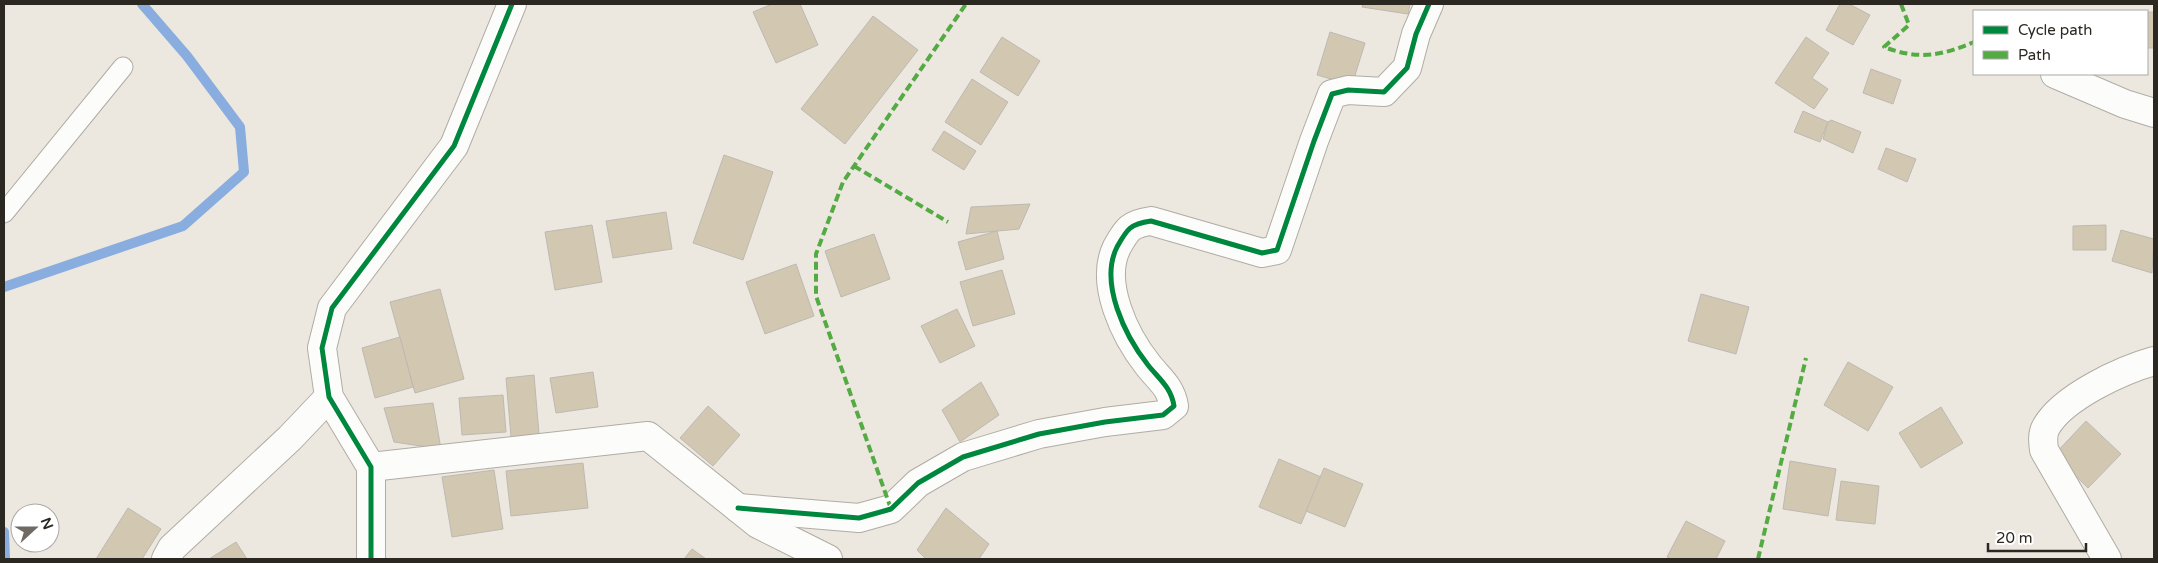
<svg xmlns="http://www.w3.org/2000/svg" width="2158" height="563" viewBox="0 0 2158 563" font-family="'Varela Round',sans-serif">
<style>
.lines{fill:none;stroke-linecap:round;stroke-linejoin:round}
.stream{stroke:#89adde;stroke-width:10}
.building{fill:#d2c7b1;stroke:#bdb9b2}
.service-casing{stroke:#b0aca5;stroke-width:21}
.minor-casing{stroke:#b0aca5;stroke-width:30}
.tertiary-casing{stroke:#b0aca5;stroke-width:30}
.service{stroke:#fcfcfa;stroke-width:19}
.minor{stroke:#fcfcfa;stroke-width:28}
.tertiary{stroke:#fcfcfa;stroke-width:28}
.quiet{stroke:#54aa43;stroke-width:4;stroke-dasharray:8 4;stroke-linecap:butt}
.cycleway-casing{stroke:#fff;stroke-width:8}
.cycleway{stroke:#00873e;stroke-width:5}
</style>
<rect width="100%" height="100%" fill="#ece8df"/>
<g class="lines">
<g class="stream">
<polyline points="4,287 183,226 244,172 240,127 187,56 142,4"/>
<polyline points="4,532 5,559"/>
</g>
</g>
<g class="building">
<polygon points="772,4 800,4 818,45 776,63 753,12"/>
<polygon points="1363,4 1410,4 1408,14 1362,7"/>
<polygon points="1840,4 1849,4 1870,15 1853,45 1826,30"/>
<rect x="2147" y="12" width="7" height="36"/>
<polygon points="873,16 918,50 845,144 801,109"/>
<polygon points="1330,32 1365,43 1352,85 1317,75"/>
<polygon points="1002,37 1040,61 1018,96 980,72"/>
<polygon points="1806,37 1829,53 1812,78 1828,89 1814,109 1775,83"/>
<polygon points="1871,69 1901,80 1893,104 1863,93"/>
<polygon points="972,79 1008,102 981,145 945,122"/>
<polygon points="1803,111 1828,122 1820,142 1794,132"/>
<polygon points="1831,120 1861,132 1853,153 1823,139 1828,122"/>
<polygon points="944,131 976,151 964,170 932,150"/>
<polygon points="1886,148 1916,159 1907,182 1878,169"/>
<polygon points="724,155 773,172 743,260 693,243"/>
<polygon points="1030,204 1019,229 966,234 971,207"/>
<polygon points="666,212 672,249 613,258 606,221"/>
<polygon points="592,225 602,282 555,290 545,232"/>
<polygon points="2106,225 2106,250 2073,250 2073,226"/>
<polygon points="2121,230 2154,239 2152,273 2112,261"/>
<polygon points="997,231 1004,259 966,270 958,242"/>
<polygon points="874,234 890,279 841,297 825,251"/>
<polygon points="796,264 814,316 765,334 746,282"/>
<polygon points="1002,270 1015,314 973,326 960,282"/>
<polygon points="440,289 464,379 415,393 390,302"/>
<polygon points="1701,294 1749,307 1736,354 1688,341"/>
<polygon points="957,309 975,346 940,363 921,326"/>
<polygon points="400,337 413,387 375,398 362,348"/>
<polygon points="1848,362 1893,387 1868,431 1824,405"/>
<polygon points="593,372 598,407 556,413 550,378"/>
<polygon points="534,375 539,434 511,437 506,378"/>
<polygon points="981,382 999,415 960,442 942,410"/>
<polygon points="503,395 506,432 462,435 459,398"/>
<polygon points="433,403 441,449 394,442 384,408"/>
<polygon points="708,406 740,435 713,466 680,438"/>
<polygon points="1941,407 1963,443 1921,468 1899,433"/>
<polygon points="2086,421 2121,454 2088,488 2054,455"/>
<polygon points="1279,459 1321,477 1301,524 1259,507"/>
<polygon points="1790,461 1836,469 1828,516 1783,509"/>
<polygon points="583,463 588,508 511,516 506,471"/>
<polygon points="1324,468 1363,484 1345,527 1306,511"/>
<polygon points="494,470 503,529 452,537 442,477"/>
<polygon points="1841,481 1879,486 1875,524 1836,520"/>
<polygon points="128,508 161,529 142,559 96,559"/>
<polygon points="946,508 989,544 979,559 926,559 917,550"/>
<polygon points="1686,521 1725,541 1716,559 1672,559 1667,557"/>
<polygon points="236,542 247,559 209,559"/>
<polygon points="692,549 706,559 684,559"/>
</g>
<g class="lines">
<defs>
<polyline id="service" points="4,213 123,67"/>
<g id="minor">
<polyline points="2055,74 2125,104 2154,113"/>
<polyline points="371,467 648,436 758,524 828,559"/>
<path d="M738,508L859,518L891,509L918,483L963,457L1039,434L1105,422L1163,415L1174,406C1171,387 1159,379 1148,365C1125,336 1099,283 1117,247C1127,229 1130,224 1151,221L1262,253L1277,250L1314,141L1332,94L1348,90L1384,92L1407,68L1416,34L1429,4"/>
<polyline points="166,559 172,548 290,438 329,397"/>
<path d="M2107,559L2044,450C2043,442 2042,434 2046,427C2063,397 2122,370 2154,361"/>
</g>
<polyline id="tertiary" points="371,559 371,467 329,397 322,348 332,308 454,146 512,4"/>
</defs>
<use href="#service" class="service-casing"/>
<use href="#minor" class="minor-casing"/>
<use href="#tertiary" class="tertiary-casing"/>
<use href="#service" class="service"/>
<use href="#minor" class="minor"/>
<use href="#tertiary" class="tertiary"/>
<g class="quiet">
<path d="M1901,4L1909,25L1884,47C1918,60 1941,56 1974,42"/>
<polyline points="854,166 948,222"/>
<polyline points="891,509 816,296 816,254 843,182 966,4"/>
<polyline points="1758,559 1806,358"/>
</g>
<defs>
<g id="cycleway">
<path d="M738,508L859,518L891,509L918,483L963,457L1039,434L1105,422L1163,415L1174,406C1171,387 1159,379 1148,365C1125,336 1099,283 1117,247C1127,229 1130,224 1151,221L1262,253L1277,250L1314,141L1332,94L1348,90L1384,92L1407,68L1416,34L1429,4"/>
<polyline points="371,559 371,467 329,397 322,348 332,308 454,146 512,4"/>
</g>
</defs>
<use href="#cycleway" class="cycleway-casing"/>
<use href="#cycleway" class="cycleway"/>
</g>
<rect width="2158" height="563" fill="none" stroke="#2b2822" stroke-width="10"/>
<rect x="1973" y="10" width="175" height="65" fill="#ffffff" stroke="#aaa9a7"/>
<rect x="1983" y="26" width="25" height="8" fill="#00873e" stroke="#aaa9a7"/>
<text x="2018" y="35" font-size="15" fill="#2b2822">Cycle path</text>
<rect x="1983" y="51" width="25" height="8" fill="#54aa43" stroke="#aaa9a7"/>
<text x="2018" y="60" font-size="15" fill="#2b2822">Path</text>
<g transform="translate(35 528) rotate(69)"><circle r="24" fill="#ffffff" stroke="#aaa9a7"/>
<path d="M0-4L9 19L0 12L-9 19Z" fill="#6f6b64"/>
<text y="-8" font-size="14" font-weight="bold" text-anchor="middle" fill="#2b2822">N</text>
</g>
<path d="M1988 543v8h98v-8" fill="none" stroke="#2b2822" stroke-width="2.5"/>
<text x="1996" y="543" font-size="15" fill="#2b2822" stroke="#ffffff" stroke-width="4" paint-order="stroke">20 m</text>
</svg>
